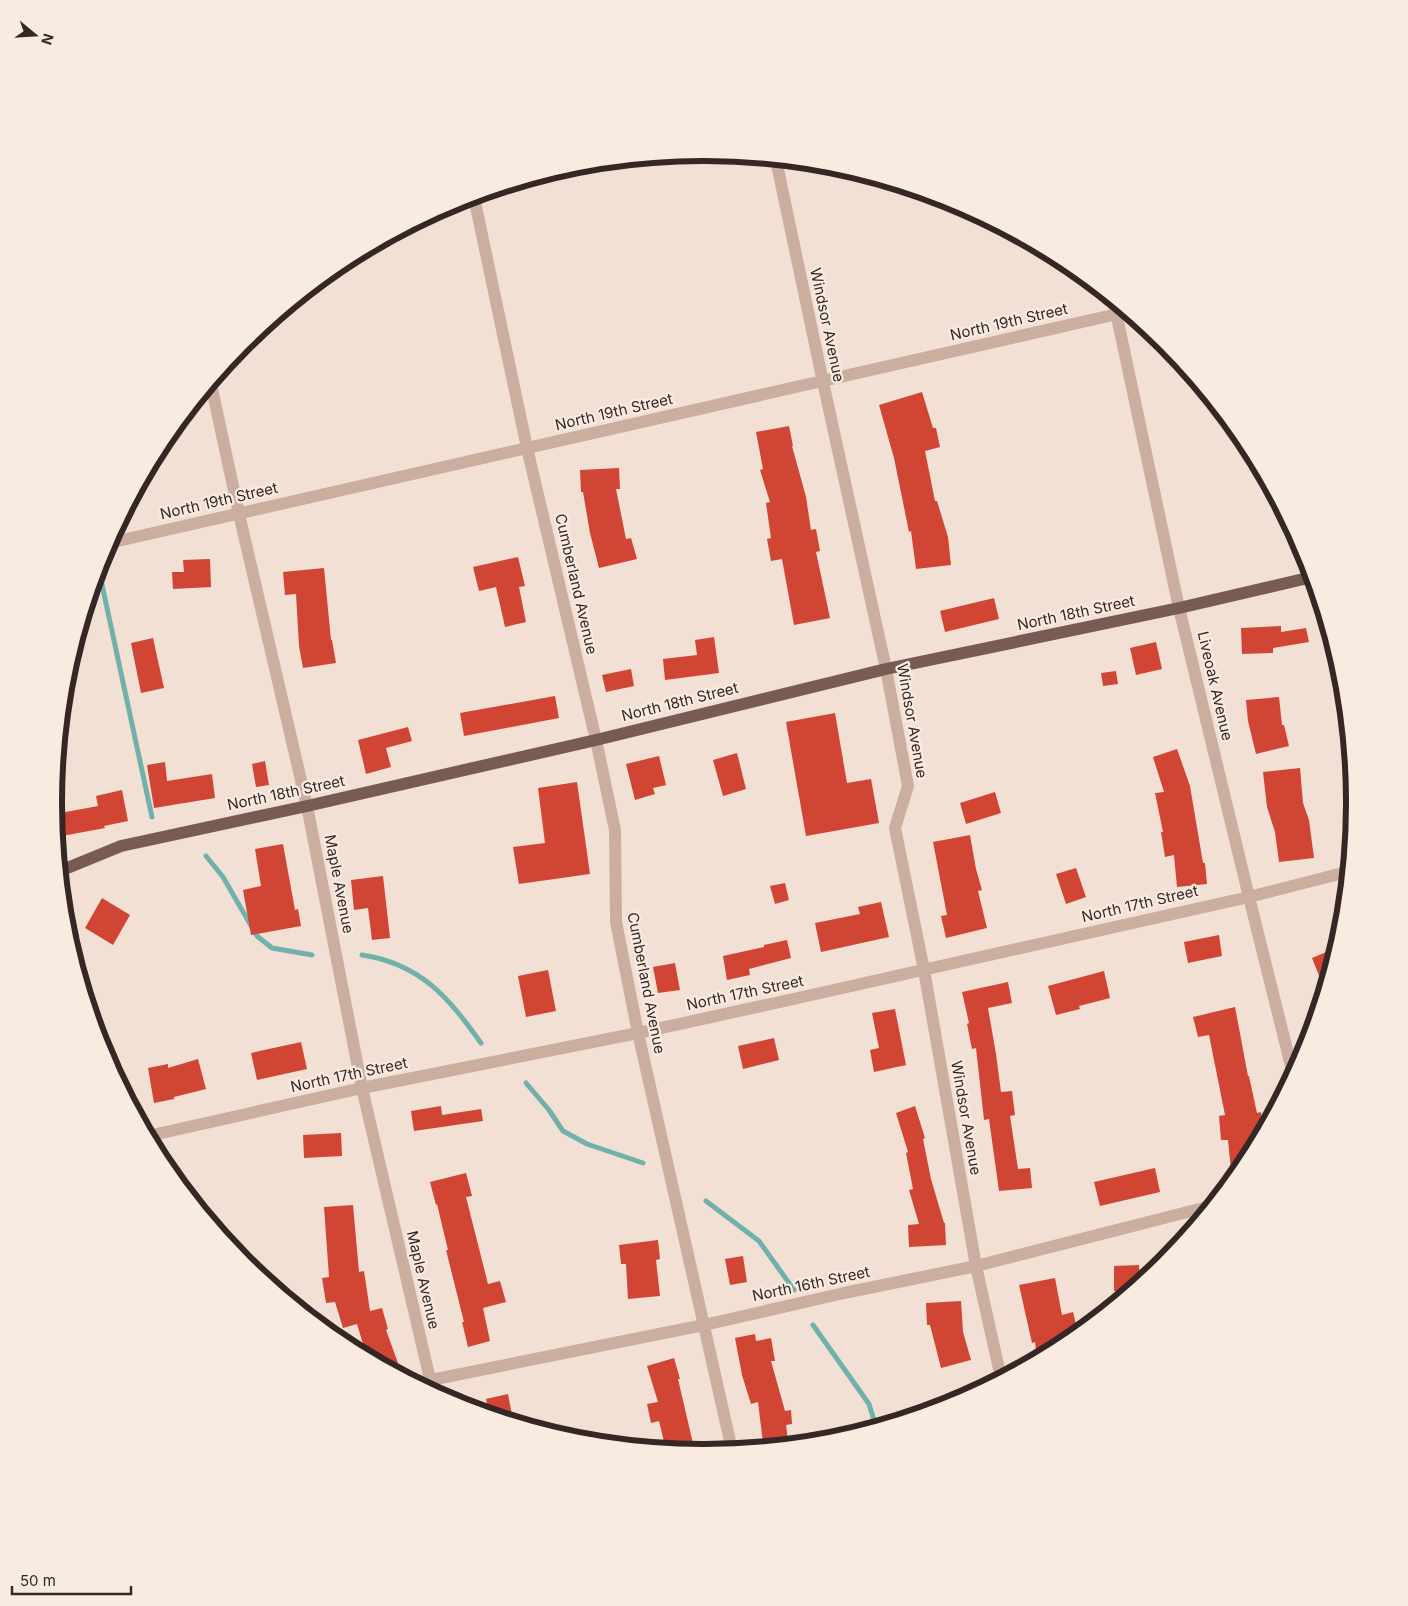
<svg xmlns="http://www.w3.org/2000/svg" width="1408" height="1606" viewBox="0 0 1408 1606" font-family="Inter,sans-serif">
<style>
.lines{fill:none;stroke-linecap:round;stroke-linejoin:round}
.stream{stroke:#71b1ab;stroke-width:5}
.building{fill:#d04534}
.minor{stroke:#cbaea0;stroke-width:12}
.major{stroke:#785b53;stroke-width:12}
.labels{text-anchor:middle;stroke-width:4.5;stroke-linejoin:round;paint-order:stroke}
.street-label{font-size:15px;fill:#342724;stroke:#faebe1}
.rim{fill:none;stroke:#342724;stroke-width:6}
</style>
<rect width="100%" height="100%" fill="#f2e0d4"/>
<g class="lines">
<g class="stream">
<polyline points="101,580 152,817"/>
<polyline points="206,856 223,877 257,936 272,948 312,955"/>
<path d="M362,955C421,964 448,997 481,1043"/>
<polyline points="526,1083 549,1110 563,1131 587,1144 643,1163"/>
<polyline points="706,1201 759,1241 794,1290"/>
<polyline points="813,1325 869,1404 876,1427"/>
</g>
</g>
<g class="building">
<polygon points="922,392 933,428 936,428 940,447 925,451 935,501 937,501 948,537 951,565 916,569 911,531 909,532 894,458 879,405"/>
<polygon points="789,426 793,446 792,446 806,497 811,530 816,529 820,551 816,552 830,618 794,625 782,559 771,561 767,539 771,538 766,503 770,502 760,470 763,469 756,432"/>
<polygon points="619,468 620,489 616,489 626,539 631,538 637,559 599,568 590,533 583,492 581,492 580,470"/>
<polygon points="518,557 525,586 519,587 526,622 505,627 496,587 479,591 473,567"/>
<polygon points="210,559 211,587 173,589 172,572 184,572 183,560"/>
<polygon points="324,568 331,640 332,640 336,663 303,668 299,646 296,594 285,595 283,572"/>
<polygon points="994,598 999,619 945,632 940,611"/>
<polygon points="1281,626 1281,632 1306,628 1309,642 1273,648 1273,653 1242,654 1241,628"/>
<polygon points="714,637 719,673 665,680 663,659 697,655 695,640"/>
<polygon points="153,638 164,688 141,693 131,643"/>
<polygon points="1156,642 1162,669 1136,675 1130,648"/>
<polygon points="631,669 634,686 606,692 602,675"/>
<polygon points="1116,671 1118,684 1103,686 1101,673"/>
<polygon points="555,696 559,718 464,736 460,713"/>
<polygon points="1279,697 1282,725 1284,725 1289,746 1256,754 1248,721 1246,700"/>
<polygon points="835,713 847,783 871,779 879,823 806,836 786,722"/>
<polygon points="408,727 412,741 386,748 391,767 366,774 358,740"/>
<polygon points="1177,749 1190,786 1203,863 1205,863 1207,884 1177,887 1174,855 1165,857 1161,832 1163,832 1155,793 1164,792 1153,757"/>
<polygon points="737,753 746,789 723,796 713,760"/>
<polygon points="659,756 666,785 653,788 655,794 635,800 626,764"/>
<polygon points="265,761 269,785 256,787 252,764"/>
<polygon points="165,762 167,781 212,774 215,798 154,808 147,765"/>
<polygon points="1300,768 1303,803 1309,820 1314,858 1279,862 1275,832 1267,807 1263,772"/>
<polygon points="577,782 590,874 519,884 513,847 545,843 538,788"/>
<polygon points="122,790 128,821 104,826 105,828 57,837 55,814 98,806 96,796"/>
<polygon points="995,792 1001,813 966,824 960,803"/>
<polygon points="970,835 976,869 982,890 978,891 987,928 946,938 941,916 947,915 933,842"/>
<polygon points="283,844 295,910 298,909 301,926 251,935 243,890 261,886 255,849"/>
<polygon points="1076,868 1086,897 1066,904 1056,874"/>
<polygon points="383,876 390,938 372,940 368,908 354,910 351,880"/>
<polygon points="785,883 789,900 775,904 770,886"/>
<polygon points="102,898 130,915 113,945 85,928"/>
<polygon points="881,902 889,937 821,952 815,923 860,914 858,907"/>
<polygon points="1219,935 1222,956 1188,963 1184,942"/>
<polygon points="787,940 791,958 749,969 750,975 727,980 723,956 764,947 764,945"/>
<polygon points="1336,948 1331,966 1324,988 1312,958"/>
<polygon points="675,963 680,990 658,993 653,967"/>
<polygon points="548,970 556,1011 526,1017 518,976"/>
<polygon points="1104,971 1110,998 1079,1006 1080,1009 1056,1015 1048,986"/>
<polygon points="1008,982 1012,1003 988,1008 996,1054 1001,1092 1012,1091 1015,1115 1010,1116 1018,1169 1030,1168 1032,1188 999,1191 989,1119 984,1120 976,1048 972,1049 967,1024 969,1023 962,992"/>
<polygon points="1235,1007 1248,1076 1249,1076 1257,1113 1261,1112 1263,1130 1244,1164 1232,1180 1228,1140 1221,1140 1219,1116 1225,1115 1209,1035 1198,1037 1193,1017"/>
<polygon points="895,1009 906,1065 874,1072 870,1050 879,1048 872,1013"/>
<polygon points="774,1038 779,1060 743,1069 738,1046"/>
<polygon points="301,1042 307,1069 257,1080 251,1053"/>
<polygon points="198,1059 206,1089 174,1097 174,1099 154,1103 148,1068 168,1064 168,1068"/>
<polygon points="441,1106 442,1115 481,1109 483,1121 414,1131 411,1111"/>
<polygon points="915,1106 925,1138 923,1139 931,1179 944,1223 945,1223 946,1245 909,1247 908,1225 919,1224 909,1190 913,1189 906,1153 908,1152 896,1113"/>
<polygon points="341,1133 342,1156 304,1158 303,1135"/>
<polygon points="1155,1168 1160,1192 1100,1206 1094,1182"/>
<polygon points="466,1173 472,1196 466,1197 488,1284 500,1281 506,1302 483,1308 490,1341 468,1347 462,1322 464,1322 446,1250 448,1250 437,1204 436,1205 430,1182"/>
<polygon points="353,1205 359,1272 364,1271 370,1311 382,1308 388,1329 386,1330 398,1363 387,1367 367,1357 357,1324 343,1328 335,1302 326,1303 322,1278 329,1277 324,1207"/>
<polygon points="658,1240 660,1259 656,1260 660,1296 628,1299 626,1264 621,1264 619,1245"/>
<polygon points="743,1256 747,1282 730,1285 725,1259"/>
<polygon points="1139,1265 1140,1282 1130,1291 1114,1291 1114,1266"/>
<polygon points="1055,1278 1062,1315 1073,1312 1078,1333 1065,1344 1037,1359 1035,1342 1032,1343 1019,1285"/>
<polygon points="961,1301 963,1332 971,1360 941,1368 930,1325 927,1325 926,1303"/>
<polygon points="755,1334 756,1341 771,1338 775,1361 771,1361 785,1411 791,1410 792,1424 786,1425 788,1440 763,1443 758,1402 751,1404 742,1375 735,1338"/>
<polygon points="674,1358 680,1379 678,1379 695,1452 666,1450 659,1421 651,1423 647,1404 658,1402 647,1366"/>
<polygon points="508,1394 512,1415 500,1417 489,1414 486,1399"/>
</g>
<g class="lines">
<g class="minor">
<polyline points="776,160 823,382 886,669 908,786 895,828 924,970 976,1266 1001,1378"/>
<polyline points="474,197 527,448 596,740 615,830 616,922 638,1033 732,1450"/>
<polyline points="1114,303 1179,608 1249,897 1293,1074"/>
<polyline points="211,384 239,514 307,806 362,1088 433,1392"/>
<polyline points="109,543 1126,312"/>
<polyline points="148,1136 362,1088 638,1033 780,1002 1249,897 1347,872"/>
<polyline points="416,1383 704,1325 844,1293 976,1266 1211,1206"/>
</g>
<polyline class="major" points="60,871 121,846 307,806 596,740 886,669 1179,608 1312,577"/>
</g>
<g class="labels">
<g class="street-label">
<text transform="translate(1009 322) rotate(-13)" y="5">North 19th Street</text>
<text transform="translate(827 325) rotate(78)" y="5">Windsor Avenue</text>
<text transform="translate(614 412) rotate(-13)" y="5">North 19th Street</text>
<text transform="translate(219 501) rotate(-13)" y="5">North 19th Street</text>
<text transform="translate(576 584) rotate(77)" y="5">Cumberland Avenue</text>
<text transform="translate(1076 613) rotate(-12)" y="5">North 18th Street</text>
<text transform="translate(1215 686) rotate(77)" y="5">Liveoak Avenue</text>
<text transform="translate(680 702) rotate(-14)" y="5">North 18th Street</text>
<text transform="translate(912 721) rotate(80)" y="5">Windsor Avenue</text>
<text transform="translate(286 793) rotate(-12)" y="5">North 18th Street</text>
<text transform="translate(339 884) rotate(79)" y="5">Maple Avenue</text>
<text transform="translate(1140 904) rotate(-13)" y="5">North 17th Street</text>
<text transform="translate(646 983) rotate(79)" y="5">Cumberland Avenue</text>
<text transform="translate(745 993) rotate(-12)" y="5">North 17th Street</text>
<text transform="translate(349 1075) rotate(-12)" y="5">North 17th Street</text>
<text transform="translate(966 1118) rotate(80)" y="5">Windsor Avenue</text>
<text transform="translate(423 1280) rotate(77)" y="5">Maple Avenue</text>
<text transform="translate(811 1284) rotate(-12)" y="5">North 16th Street</text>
</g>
</g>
<path d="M0 0H1408V1606H0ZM703 161H705A641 641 0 0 1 1346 802V803A641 641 0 0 1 705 1444H703A641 641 0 0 1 62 803V802A641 641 0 0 1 703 161Z" fill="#faebe1" fill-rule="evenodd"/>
<path class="rim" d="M703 161H705A641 641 0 0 1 1346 802V803A641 641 0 0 1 705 1444H703A641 641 0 0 1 62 803V802A641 641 0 0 1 703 161Z"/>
<g transform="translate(35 35) rotate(108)" stroke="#faebe1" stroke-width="4" paint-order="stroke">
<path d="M0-4L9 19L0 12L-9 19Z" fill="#342724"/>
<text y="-8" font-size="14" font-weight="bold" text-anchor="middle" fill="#342724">N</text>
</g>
<path d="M12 1586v8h119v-8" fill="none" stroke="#342724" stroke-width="2.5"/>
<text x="20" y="1586" font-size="15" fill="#342724" stroke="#faebe1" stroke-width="4" paint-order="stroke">50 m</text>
</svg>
